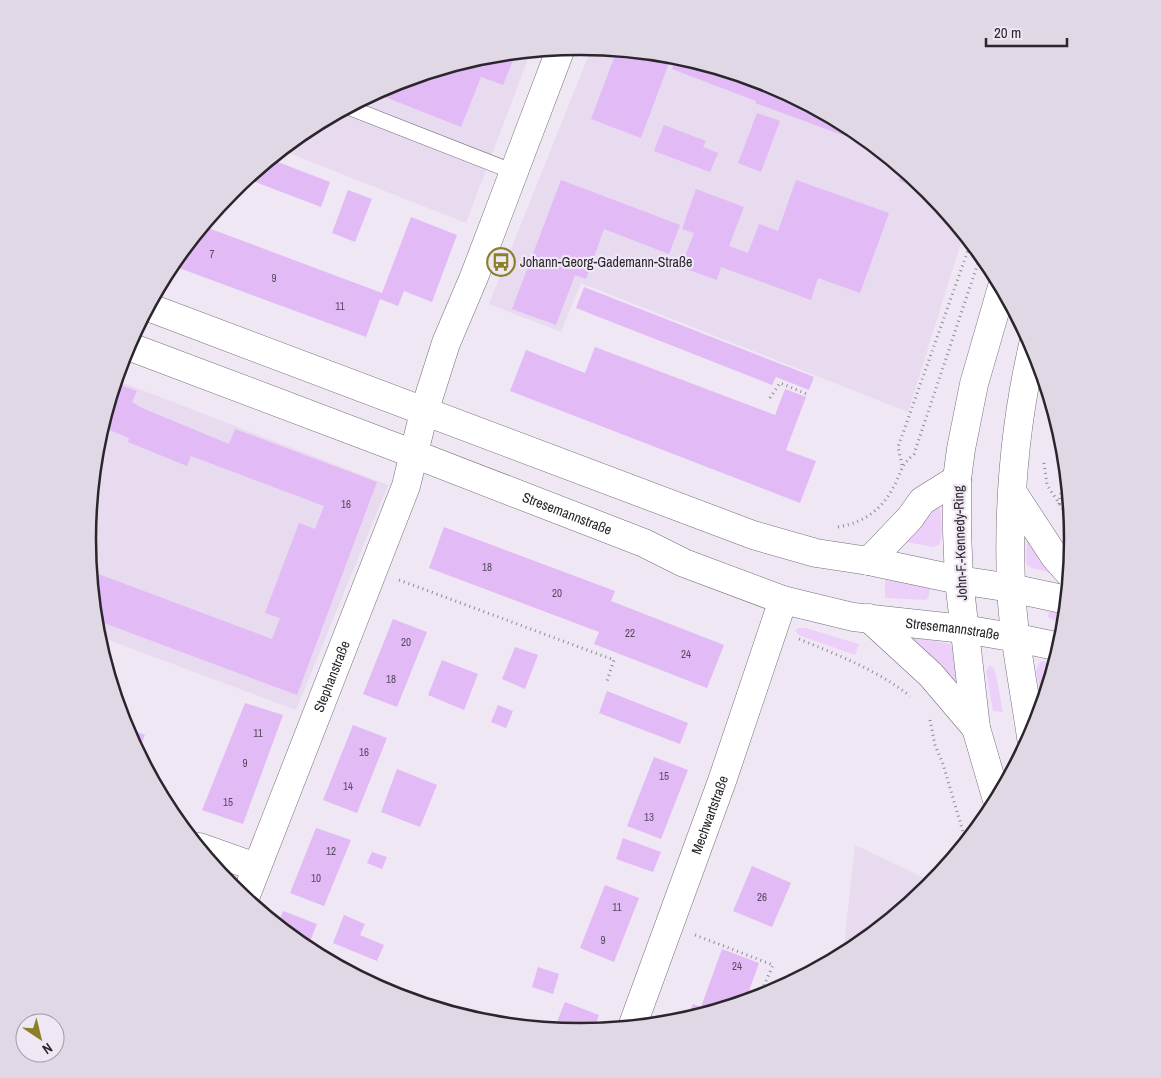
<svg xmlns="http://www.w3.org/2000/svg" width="1161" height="1078" viewBox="0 0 1161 1078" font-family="'Archivo Narrow',sans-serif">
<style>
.built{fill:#e8daef}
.green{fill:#ecd0fa}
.building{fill:#e1baf6}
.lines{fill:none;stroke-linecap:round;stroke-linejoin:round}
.lane-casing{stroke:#766d7a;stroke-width:16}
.street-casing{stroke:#766d7a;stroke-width:29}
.secondary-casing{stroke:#766d7a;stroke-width:29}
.path{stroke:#908993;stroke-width:3;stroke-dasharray:1 4;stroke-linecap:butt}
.lane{stroke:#fff;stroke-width:15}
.street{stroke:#fff;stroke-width:28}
.secondary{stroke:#fff;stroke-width:28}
.labels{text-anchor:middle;stroke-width:4.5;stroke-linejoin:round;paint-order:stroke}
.number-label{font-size:11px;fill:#584b5e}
.poi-label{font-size:14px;fill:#2a262c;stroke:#f0e7f5;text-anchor:start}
.street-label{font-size:14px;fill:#2a262c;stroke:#f0e7f5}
.rim{fill:none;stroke:#2a262c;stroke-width:2.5}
</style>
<rect width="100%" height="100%" fill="#f0e7f5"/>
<g class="built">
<polygon points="592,47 677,56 769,84 854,129 929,191 964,233 908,412 581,283 561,332 489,304"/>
<polygon points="531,51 466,223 281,150 307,129 392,84 485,56"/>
<polygon points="116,380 388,485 296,710 98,636 88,539 97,443"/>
<polygon points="855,845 933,882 929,888 854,949 843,955"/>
</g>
<g class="green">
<path d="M939,506C942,513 943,538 939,545L933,547L906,542L927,507Z"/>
<polygon points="1027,535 1053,572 1050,573 1029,567 1026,563"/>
<polygon points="885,575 930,587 929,597 926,600 885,598"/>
<polygon points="1052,611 1066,615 1065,625 1047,617 1049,612"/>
<polygon points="798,628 806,628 859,644 855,655 801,636 795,631"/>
<polygon points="903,635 950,644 952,647 956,679 954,681 951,681"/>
<polygon points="1043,661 1055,663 1043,705 1036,671 1039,663"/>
<polygon points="990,665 995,670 1003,712 993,711 986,671"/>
</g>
<g class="building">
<polygon points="617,50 677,56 769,84 854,129 878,148 755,103 756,101 672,69 673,65 669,63 641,138 591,119"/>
<polygon points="516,53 503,85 481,77 461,127 375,93 392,84 485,56"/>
<polygon points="757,113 780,121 761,172 738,163"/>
<polygon points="664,125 706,141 703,147 718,153 710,172 654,151"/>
<polygon points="270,159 330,182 321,207 250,180 252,174"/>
<polygon points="903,169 929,191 931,193 899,181"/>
<polygon points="561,180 680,225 669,254 604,229 586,279 575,275 556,325 512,309"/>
<polygon points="796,180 889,213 860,293 818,278 811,300 721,267 717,280 681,267 694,233 682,229 696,189 744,207 729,246 748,253 759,224 778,231"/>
<polygon points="348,190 372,199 355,242 332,233"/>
<polygon points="411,217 457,235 454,243 432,302 404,291 398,306 380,299 366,337 171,265 203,226 382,293"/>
<polygon points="584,287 814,377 809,390 776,377 772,385 576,308"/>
<polygon points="595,347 775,415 785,389 806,397 786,450 816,461 800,503 510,391 526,350 585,373"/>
<polygon points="115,383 137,391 132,402 142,408 229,444 235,429 377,482 297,695 96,620 90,565 95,566 93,572 272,639 280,618 265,613 299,523 315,529 324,506 191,456 187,466 128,442 129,438 102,427"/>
<polygon points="444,527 615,591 611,601 724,645 707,688 594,644 599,632 429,568"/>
<polygon points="393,619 427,632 397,707 363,694"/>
<polygon points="515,647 538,655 525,689 502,679"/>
<polygon points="442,660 478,674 464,710 428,695"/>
<polygon points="607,691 688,723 680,744 599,713"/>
<polygon points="245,703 283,715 243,824 202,810"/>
<polygon points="498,705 513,711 506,728 491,722"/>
<polygon points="353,725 387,738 357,813 323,800"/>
<polygon points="125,727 145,735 138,752"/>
<polygon points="654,757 688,770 661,839 627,826"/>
<polygon points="397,769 437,785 420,827 381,812"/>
<polygon points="316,828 351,840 324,906 290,893"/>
<polygon points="623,838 661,852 653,872 616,859"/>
<polygon points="372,852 387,857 382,869 367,863"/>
<polygon points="752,866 791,883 772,927 733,911"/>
<polygon points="605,885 639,898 614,962 580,948"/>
<polygon points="283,911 317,924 307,949 278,925"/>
<polygon points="344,915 365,924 360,935 384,945 377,961 333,943"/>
<polygon points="722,949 759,963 745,1002 687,1019 693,1004 701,1007"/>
<polygon points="538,967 559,974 553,994 532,987"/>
<polygon points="565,1002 599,1015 593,1031 580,1032 554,1029"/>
</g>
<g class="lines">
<defs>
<polyline id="lane" points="348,107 514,172"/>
<g id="street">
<polyline points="1011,588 1067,600"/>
<polyline points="1017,638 1060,647"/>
<polyline points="199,847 256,867"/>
<path id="s1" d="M245,898L406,486L424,412L446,343L474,277L561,48"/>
<path id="s2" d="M632,1027L722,781L783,600"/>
</g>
<g id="secondary">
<polyline points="148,307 753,535 816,553 869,561 959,580 1011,588"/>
<path id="s3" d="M128,346L414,454L644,543L684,563L783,600L853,617L964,629L1017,638"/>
<polyline points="1013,493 1055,557 1070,574"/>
<polyline points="869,561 910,518 922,501 957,479"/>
<polyline points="869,618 931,675 976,728"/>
<path d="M1031,737C1024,687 1013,637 1011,586C1008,506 1015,423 1033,345"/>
<polyline points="997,800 976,728 959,580 957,531 957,479 961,449 974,384 1002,287"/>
</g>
</defs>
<use href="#lane" class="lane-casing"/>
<use href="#street" class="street-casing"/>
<use href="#secondary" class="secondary-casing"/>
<g class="path">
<polyline points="770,398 780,383 807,394"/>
<polyline points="1044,463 1047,485 1072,523"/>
<polyline points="902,465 898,447 971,242"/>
<polyline points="1059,504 1064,477 1064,449"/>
<path d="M838,527C867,522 885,507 897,480C903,466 903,464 914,454L981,254"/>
<polyline points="399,580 614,660 607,681"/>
<path d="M799,639C838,655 877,670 910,696"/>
<polyline points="930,720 935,745 943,764 966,842"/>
<polyline points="695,935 773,965 759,997"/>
</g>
<use href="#lane" class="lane"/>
<use href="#street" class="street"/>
<use href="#secondary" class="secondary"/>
</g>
<defs>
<symbol id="bus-ring" viewBox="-11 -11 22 22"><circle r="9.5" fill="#f0e7f5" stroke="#898028" stroke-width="1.5"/><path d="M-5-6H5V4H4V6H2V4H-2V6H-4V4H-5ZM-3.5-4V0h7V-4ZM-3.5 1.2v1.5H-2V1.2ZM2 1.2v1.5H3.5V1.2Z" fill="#898028"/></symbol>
</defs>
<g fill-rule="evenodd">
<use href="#bus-ring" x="485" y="246" width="32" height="32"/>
</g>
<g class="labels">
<g class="number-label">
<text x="212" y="258">7</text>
<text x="274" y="282">9</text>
<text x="340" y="310">11</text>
<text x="346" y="508">16</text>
<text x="487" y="571">18</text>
<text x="557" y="597">20</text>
<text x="630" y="637">22</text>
<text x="406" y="646">20</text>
<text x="686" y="658">24</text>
<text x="391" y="683">18</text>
<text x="258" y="737">11</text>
<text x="364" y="756">16</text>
<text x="245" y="767">9</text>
<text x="664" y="780">15</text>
<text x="348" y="790">14</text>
<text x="228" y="806">15</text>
<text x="649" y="821">13</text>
<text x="331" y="855">12</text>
<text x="316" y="882">10</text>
<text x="762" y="901">26</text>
<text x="617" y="911">11</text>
<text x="603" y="944">9</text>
<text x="737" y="970">24</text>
</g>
<g class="poi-label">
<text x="520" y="267">Johann-Georg-Gademann-Straße</text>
</g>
<g class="street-label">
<text dy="5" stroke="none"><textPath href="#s3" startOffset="470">Stresemannstraße</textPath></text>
<text transform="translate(960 543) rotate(-92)" y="5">John-F.-Kennedy-Ring</text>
<text dy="5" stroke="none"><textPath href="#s3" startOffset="875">Stresemannstraße</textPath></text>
<text dy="5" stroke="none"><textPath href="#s1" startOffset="238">Stephanstraße</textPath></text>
<text dy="5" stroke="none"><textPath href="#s2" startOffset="226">Mechwartstraße</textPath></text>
</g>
</g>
<path d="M0 0H1161V1078H0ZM96 539a484 484 0 1 1 968 0a484 484 0 1 1-968 0Z" fill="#e0d8e5" fill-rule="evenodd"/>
<path class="rim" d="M96 539a484 484 0 1 1 968 0a484 484 0 1 1-968 0Z"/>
<g transform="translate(40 1038) rotate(145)"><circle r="24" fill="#f0e7f5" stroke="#a19aa5"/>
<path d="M0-4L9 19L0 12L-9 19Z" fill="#898028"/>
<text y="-8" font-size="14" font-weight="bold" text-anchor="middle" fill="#2a262c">N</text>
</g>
<path d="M986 38v8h81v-8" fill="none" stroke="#2a262c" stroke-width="2.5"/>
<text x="994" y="38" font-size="15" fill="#2a262c" stroke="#f0e7f5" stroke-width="4" paint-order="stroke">20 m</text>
</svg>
